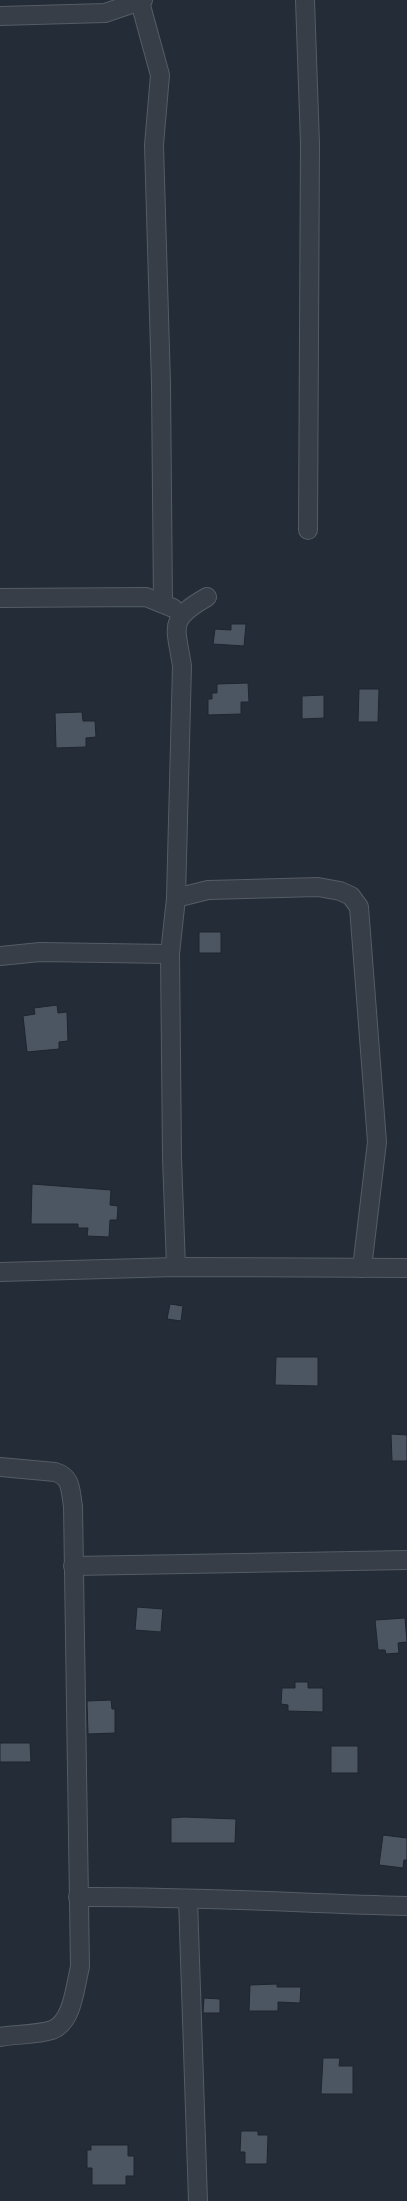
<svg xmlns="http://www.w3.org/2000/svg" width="407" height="2201" viewBox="0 0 407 2201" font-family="Ubuntu,sans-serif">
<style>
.building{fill:#4c5662;stroke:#1e252e}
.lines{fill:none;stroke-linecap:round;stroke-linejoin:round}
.street-casing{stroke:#555c65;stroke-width:20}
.street{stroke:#373e48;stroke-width:18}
</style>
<rect width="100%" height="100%" fill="#242c37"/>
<g class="building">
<polygon points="231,624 246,624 244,646 213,644 215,629 231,630"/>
<polygon points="248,683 249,702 241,702 241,714 208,715 208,699 212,699 212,693 217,693 217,684"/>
<polygon points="359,689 379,689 378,722 358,722"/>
<polygon points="324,695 324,718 302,719 302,696"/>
<polygon points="82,712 83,721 95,721 96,737 86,738 86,747 56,748 55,713"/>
<rect x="199" y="932" width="22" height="21"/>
<polygon points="57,1005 58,1013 67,1012 68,1041 59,1042 59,1049 27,1052 23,1016 35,1014 34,1008"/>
<polygon points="32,1184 111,1190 110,1205 118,1206 117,1220 110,1220 109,1237 87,1236 88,1228 78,1228 78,1224 31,1224"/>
<polygon points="170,1304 183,1306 181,1321 167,1319"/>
<polygon points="276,1357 318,1357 318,1386 275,1385"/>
<polygon points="391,1434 407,1435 407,1461 392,1461"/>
<polygon points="137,1607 163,1609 161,1632 135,1630"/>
<polygon points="405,1618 407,1642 398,1643 399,1653 386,1654 385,1650 378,1650 375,1620"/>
<polygon points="295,1682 308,1682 308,1688 323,1688 323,1712 288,1711 288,1705 281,1704 282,1688 295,1688"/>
<polygon points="111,1700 112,1709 115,1709 115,1733 88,1734 87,1701"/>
<polygon points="0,1743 30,1743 31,1762 0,1762"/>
<rect x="331" y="1746" width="27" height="27"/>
<polygon points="184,1817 236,1819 235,1843 171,1843 171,1818"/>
<polygon points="383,1835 407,1838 407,1860 404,1860 403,1868 379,1865"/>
<polygon points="277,1984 277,1987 301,1987 300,2003 278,2002 278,2011 249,2011 250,1985"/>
<polygon points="204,1998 220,1999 220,2013 203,2013"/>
<polygon points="323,2058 340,2058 339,2066 353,2066 353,2094 321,2094"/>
<polygon points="241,2131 258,2131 258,2135 268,2135 267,2164 245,2164 245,2152 240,2152"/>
<polygon points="91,2145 128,2145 128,2156 134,2156 134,2176 126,2176 126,2185 92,2185 92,2168 87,2168 87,2150 91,2150"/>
</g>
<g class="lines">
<defs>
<g id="street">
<polyline points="305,0 310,144 308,530"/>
<polyline points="140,2 160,75 154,145 161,384 163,603"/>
<polyline points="0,16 105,13 143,0"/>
<polyline points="0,598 146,597 173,608"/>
<polyline points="176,898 208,890 318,887 340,891 351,896 359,907 377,1142 362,1268"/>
<polyline points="0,956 40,952 170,954"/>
<path d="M176,1267L172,1158L170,954L176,898L182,666C176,626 167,620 207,597"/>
<polyline points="0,1272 176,1267 407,1268"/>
<path d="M0,1467L55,1472C72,1477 70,1490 73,1506L80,1967C75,1986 73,2022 52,2030C36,2035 16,2034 0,2037"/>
<polyline points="73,1566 407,1560"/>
<path d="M78,1897C188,1896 298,1903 407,1906"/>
<polyline points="188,1899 198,2201"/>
</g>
</defs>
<use href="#street" class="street-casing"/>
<use href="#street" class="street"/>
</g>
</svg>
